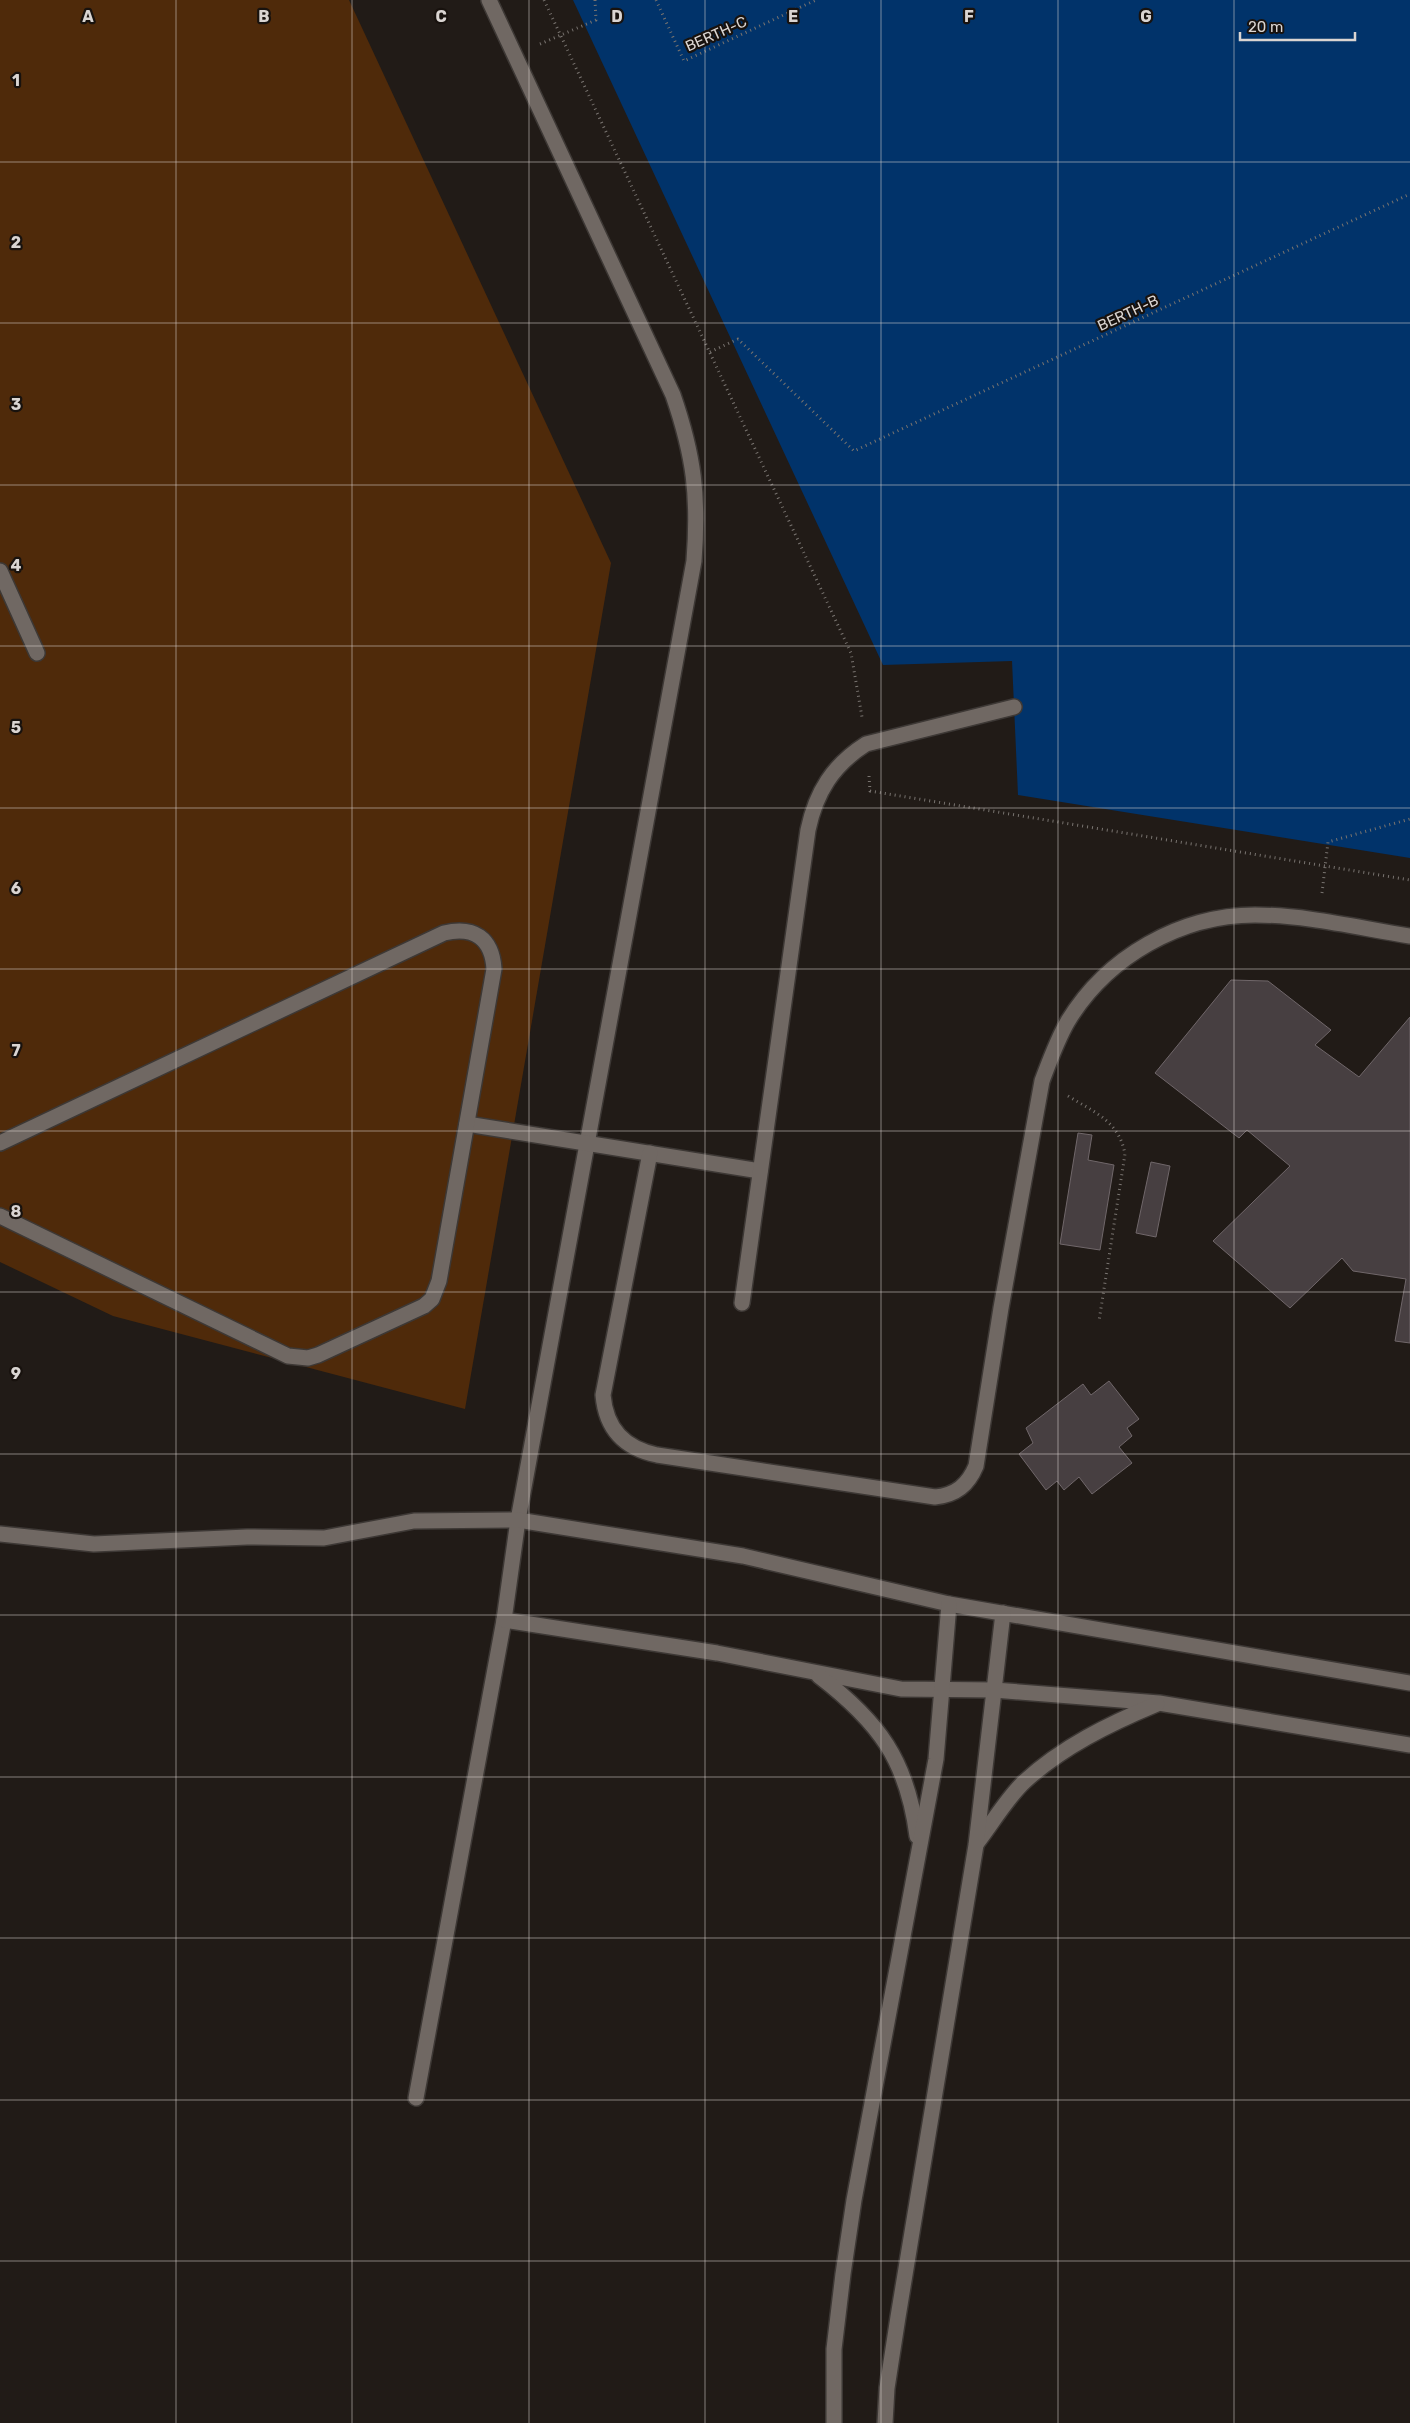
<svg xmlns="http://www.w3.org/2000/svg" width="1410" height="2423" viewBox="0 0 1410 2423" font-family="Rubik,sans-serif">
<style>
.green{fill:#4f2a0a}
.water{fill:#01336a}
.building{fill:#473f41;stroke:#70676a}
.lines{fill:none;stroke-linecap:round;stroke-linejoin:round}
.service-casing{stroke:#3d3835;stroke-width:18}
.minor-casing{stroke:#3d3835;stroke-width:18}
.path{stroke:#797470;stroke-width:3;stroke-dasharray:1 4;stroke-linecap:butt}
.service{stroke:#706863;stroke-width:15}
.minor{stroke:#706863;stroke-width:15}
.grid{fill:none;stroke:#dad5d2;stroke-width:1;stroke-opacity:0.55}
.labels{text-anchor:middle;stroke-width:4.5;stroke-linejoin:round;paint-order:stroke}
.street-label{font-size:15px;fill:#dad5d2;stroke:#18120e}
.grid-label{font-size:16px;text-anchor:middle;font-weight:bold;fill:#dad5d2;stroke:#18120e;stroke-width:4.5;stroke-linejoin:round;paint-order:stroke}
</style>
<rect width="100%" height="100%" fill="#211b17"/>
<polygon class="green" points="0,0 349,0 611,563 465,1409 113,1316 0,1262"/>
<polygon class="water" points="573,0 1410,0 1410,858 1018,795 1012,661 883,665"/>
<g class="building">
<polygon points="1231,980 1268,981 1331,1030 1315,1045 1359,1077 1410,1017 1410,1343 1395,1341 1406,1279 1353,1271 1342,1258 1290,1308 1213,1241 1290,1166 1247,1130 1239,1138 1155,1073"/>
<polygon points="1078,1133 1092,1135 1088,1160 1114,1165 1100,1250 1060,1244"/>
<polygon points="1151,1162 1170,1166 1156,1237 1136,1233"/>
<polygon points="1109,1381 1139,1419 1127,1428 1132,1436 1119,1447 1132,1463 1092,1494 1079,1477 1064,1490 1057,1481 1046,1490 1019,1454 1033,1443 1026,1428 1083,1384 1091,1395"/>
</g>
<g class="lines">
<defs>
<g id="service">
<path d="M489,0L673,395C694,456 699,496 694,561L518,1520"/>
<polyline points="0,571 37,653"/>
<polyline points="467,1124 760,1171"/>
<path d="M0,1143L444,933C474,926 492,938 494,969L439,1281L432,1299L424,1306L318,1355L308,1358L288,1356L0,1216"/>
<path d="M650,1153L603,1395C606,1429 624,1448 657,1455L935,1497C956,1495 968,1485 976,1466L1001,1308L1042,1081C1050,1060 1057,1040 1068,1021C1107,957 1180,915 1255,915C1307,915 1359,928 1410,936"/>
<path d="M742,1303L808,830C816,792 833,765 866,744L1014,707"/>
<polyline points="416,2098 504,1620"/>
</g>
<g id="minor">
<polyline points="518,1520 504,1620 717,1653 901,1689 994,1690 1159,1703 1410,1745"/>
<polyline points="0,1534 94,1544 247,1537 324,1538 414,1521 518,1520 743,1556 949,1604 1410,1683"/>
<path d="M819,1676C879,1722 907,1760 917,1836"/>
<path d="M977,1843C991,1825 1007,1798 1024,1782C1062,1747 1109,1724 1157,1704"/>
<polyline points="834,2423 834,2349 843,2274 854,2200 936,1759 949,1604"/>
<polyline points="885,2423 887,2388 898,2317 976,1845 1003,1613"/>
</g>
</defs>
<use href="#service" class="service-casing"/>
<use href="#minor" class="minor-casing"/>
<g class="path">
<polyline points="544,0 851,653 862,717"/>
<polyline points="656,0 684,61 816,0"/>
<polyline points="540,44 596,20 595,0"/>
<polyline points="710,352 738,339 854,451 1410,194"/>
<polyline points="869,776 870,791 1410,880"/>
<polyline points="1322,893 1328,842 1410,819"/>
<path d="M1068,1096C1094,1112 1119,1121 1125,1154L1099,1321"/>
</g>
<use href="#service" class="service"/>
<use href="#minor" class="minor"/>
</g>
<path class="grid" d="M176,0V2423M352,0V2423M529,0V2423M705,0V2423M881,0V2423M1058,0V2423M1234,0V2423M0,162H1410M0,323H1410M0,485H1410M0,646H1410M0,808H1410M0,969H1410M0,1131H1410M0,1292H1410M0,1454H1410M0,1615H1410M0,1777H1410M0,1938H1410M0,2100H1410M0,2261H1410"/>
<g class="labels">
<g class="street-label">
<text transform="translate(716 34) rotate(-24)" y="5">BERTH-C</text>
<text transform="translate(1128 313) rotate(-25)" y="5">BERTH-B</text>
</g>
</g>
<g class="grid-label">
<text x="88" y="22">A</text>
<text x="264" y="22">B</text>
<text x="441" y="22">C</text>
<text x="617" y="22">D</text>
<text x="793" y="22">E</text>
<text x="969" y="22">F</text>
<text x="1146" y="22">G</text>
<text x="16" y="86">1</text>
<text x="16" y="248">2</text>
<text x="16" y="410">3</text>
<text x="16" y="571">4</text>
<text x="16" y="733">5</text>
<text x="16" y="894">6</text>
<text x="16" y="1056">7</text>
<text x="16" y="1217">8</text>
<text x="16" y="1379">9</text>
</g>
<path d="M1240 32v8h115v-8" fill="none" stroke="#dad5d2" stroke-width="2.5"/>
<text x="1248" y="32" font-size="15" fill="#dad5d2" stroke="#18120e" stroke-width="4" paint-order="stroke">20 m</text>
</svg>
